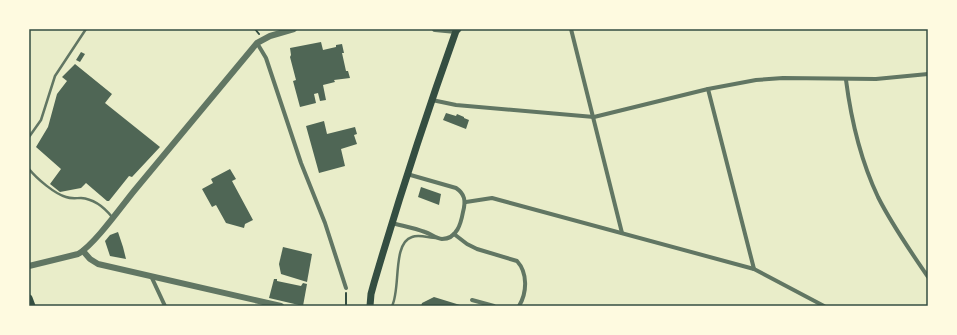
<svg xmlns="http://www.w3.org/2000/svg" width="957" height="335" viewBox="0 0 957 335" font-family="Figtree,sans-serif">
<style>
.building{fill:#4f6655}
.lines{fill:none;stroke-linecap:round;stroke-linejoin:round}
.path{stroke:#344e41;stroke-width:2}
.service{stroke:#617663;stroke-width:2.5}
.minor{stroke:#617663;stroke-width:4}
.tertiary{stroke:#617663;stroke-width:6}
.primary{stroke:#344e41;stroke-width:7}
.neatline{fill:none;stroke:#344e41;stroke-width:1.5}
</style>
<rect width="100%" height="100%" fill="#e9edc9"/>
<g class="building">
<polygon points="321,42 323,50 336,47 336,45 342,44 344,53 342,53 346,71 348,71 350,78 334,80 335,82 323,85 326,100 320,101 318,93 314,94 316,103 300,107 293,81 296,80 290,57 291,55 290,48"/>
<polygon points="81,52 85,54 80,62 76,60"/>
<polygon points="75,64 112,94 105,103 160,147 132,177 129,176 109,201 107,201 86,183 81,188 60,192 50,184 61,169 36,147 48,127 57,94 67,81 62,77"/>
<polygon points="446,113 456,116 457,114 464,117 464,118 469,120 466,129 443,120"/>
<polygon points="324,121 327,134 355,127 357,134 354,135 357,144 341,149 345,166 319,173 306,126"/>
<polygon points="230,169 236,179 232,181 253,220 245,224 244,228 226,223 216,205 212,207 202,189 213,183 211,179"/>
<polygon points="421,187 441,194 439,205 418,197"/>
<polygon points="118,232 123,247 126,259 110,256 105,241 110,235"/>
<polygon points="283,247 312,254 307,282 281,274 279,264"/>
<polygon points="274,279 277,279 277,281 301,286 303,283 307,284 303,306 269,298"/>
<polygon points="434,297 460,305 459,306 421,306 422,303"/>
</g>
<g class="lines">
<g class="path">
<polyline points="255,29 259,34"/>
<polyline points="346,293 346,306"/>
</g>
<g class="service">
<polyline points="29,137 41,120 55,76 86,29"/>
<path d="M29,169C37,179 55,194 66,197C71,199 76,198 81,198C94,199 104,207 112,217"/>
<path d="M392,306C401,289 392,243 412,237C419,234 429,238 437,238"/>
</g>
<g class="minor">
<polyline points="571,29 622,233"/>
<polyline points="257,43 266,58 301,163 325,223 346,288"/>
<path d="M846,80C851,119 861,161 878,197C892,225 911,252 928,277"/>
<polyline points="708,89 754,269"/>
<polyline points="432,100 456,105 594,117 708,89 756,80 783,78 876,79 928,74"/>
<polyline points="466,202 492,198 754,269 824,306"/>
<path d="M392,223C403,226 414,228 425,232C431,234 436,238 442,239C457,239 461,223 463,212C466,201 465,194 456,188L407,174"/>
<path d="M454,234L467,244L477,249L517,261C528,273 527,293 519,306"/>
<polyline points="151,276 165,306"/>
<polyline points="472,300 494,306"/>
</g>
<g class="tertiary">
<polyline points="435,29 456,31"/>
<polyline points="83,251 90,259 98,264 281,306"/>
<path d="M29,266L78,254C94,245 121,207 134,191C175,141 216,92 257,43L270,36L294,29"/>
</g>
<g class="primary">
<polyline points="29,298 32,306"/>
<path d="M370,306L371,294L374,283C399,198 426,115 456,31L458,29"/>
</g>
</g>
<rect width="957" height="335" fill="none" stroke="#fefae0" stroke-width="60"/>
<rect x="30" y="30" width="897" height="275" class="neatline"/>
</svg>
